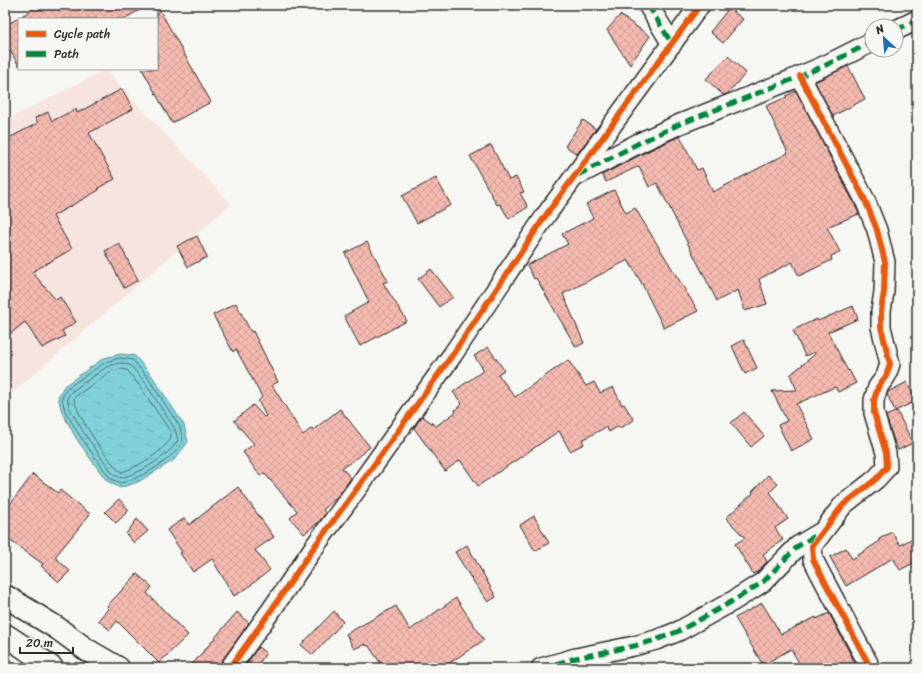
<svg xmlns="http://www.w3.org/2000/svg" width="922" height="673" viewBox="0 0 922 673" font-family="Sriracha,sans-serif">
<style>
.built{fill:#f6e4de}
.water{fill:url(#water-ripples);stroke:#5e8f94}
.lines{fill:none;stroke-linecap:round;stroke-linejoin:round}
.shore{stroke:#4d6d71;stroke-width:1}
.building{fill:url(#building-cross-hatch);stroke:#2b2b2b}
.minor-casing{stroke:#2b2b2b;stroke-width:22}
.trunk-casing{stroke:#2b2b2b;stroke-width:25}
.minor{stroke:#f6f6f2;stroke-width:19}
.trunk{stroke:#f6f6f2;stroke-width:22}
.quiet{stroke:#00873e;stroke-width:5;stroke-dasharray:10 5;stroke-linecap:butt}
.cycleway-casing{stroke:#f6f6f2;stroke-width:8}
.cycleway{stroke:#e8590c;stroke-width:6}
</style>
<defs>
<pattern id="water-ripples" width="26" height="14" patternUnits="userSpaceOnUse"><rect width="26" height="14" fill="#80d1da"/><path d="M2 4q2-2 4 0t4 0M15 11q2-2 4 0t4 0" fill="none" stroke="#6fb4bb"/></pattern>
<pattern id="building-cross-hatch" width="8" height="8" patternUnits="userSpaceOnUse"><rect width="8" height="8" fill="#f5bab0"/><path d="M0 0l8 8M0 8l8-8" fill="none" stroke="#d2a098"/></pattern>
</defs>
<rect width="100%" height="100%" fill="#f6f6f2"/>
<filter id="ink" filterUnits="userSpaceOnUse"><feTurbulence type="fractalNoise" baseFrequency=".025" numOctaves="2"/><feDisplacementMap in="SourceGraphic" scale="8" xChannelSelector="R" yChannelSelector="G"/><feConvolveMatrix kernelMatrix="1 2 1 2 8 2 1 2 1" color-interpolation-filters="sRGB"/></filter>
<g filter="url(#ink)">
<polygon class="built" points="105,70 231,204 5,399 5,121"/>
<polygon class="water" points="121,354 135,356 152,376 184,425 188,442 174,460 138,482 120,488 107,481 92,461 76,438 62,412 58,397 64,386 104,358"/>
<g class="lines">
<g class="shore">
<path d="M121,358L133,360L148,378L180,427L183,441C172,461 143,477 121,483L110,478L80,436L65,411L62,398L67,388L106,362Z"/>
<path d="M121,363L130,365L144,381L175,429L178,440C168,457 140,473 121,478L113,474L84,433L70,409L67,398L71,392L108,366Z"/>
<path d="M121,369L127,370L139,385L170,431L171,438C163,452 138,467 122,472L117,469C103,451 79,421 74,399L76,396L110,372Z"/>
</g>
</g>
<g class="building">
<polygon points="40,5 148,5 124,19 19,19 19,66 5,42 5,26"/>
<polygon points="157,5 211,102 172,123 142,69 157,69"/>
<polygon points="729,8 743,19 723,43 710,32"/>
<polygon points="620,15 650,36 630,65 607,30"/>
<polygon points="728,56 746,73 727,94 723,95 706,79"/>
<polygon points="848,66 865,99 833,116 815,82"/>
<polygon points="122,89 133,109 89,133 115,179 98,188 99,190 53,216 72,249 32,272 56,300 60,297 76,322 62,331 65,336 42,348 25,322 5,338 5,140 38,123 35,118 48,112 52,121 76,109 77,113"/>
<polygon points="796,91 855,205 859,214 827,227 840,252 831,256 832,260 799,276 792,262 759,279 767,304 745,311 738,290 717,301 657,183 649,187 639,166 606,182 602,175 644,153 680,136 697,170 702,168 713,192 788,153 766,106 787,97 786,96"/>
<polygon points="583,120 596,129 577,154 565,146"/>
<polygon points="491,145 509,180 516,177 524,192 520,193 528,207 509,219 500,204 497,205 470,156"/>
<polygon points="436,178 451,205 417,223 402,196"/>
<polygon points="614,190 626,213 635,208 698,311 664,328 641,282 628,260 563,294 584,343 576,347 536,278 534,279 527,265 568,244 562,234 593,218 586,204"/>
<polygon points="197,236 207,257 188,267 177,246"/>
<polygon points="367,242 388,281 383,283 407,321 360,346 344,316 369,302 345,253"/>
<polygon points="119,243 138,280 124,288 105,251"/>
<polygon points="431,269 453,297 439,307 418,279"/>
<polygon points="236,303 251,332 253,331 278,382 272,385 303,435 312,428 313,430 340,409 370,447 351,462 342,468 351,478 338,496 323,510 326,513 320,521 304,534 290,518 297,511 264,473 260,476 243,452 254,444 234,421 253,405 264,417 266,416 258,401 262,397 236,349 233,352 213,315"/>
<polygon points="853,306 858,319 828,332 848,371 849,370 856,383 838,392 835,387 796,404 814,439 791,451 778,425 787,421 772,391 797,390 790,375 815,354 814,352 805,356 793,330 817,319 818,321"/>
<polygon points="744,340 757,368 745,374 732,346"/>
<polygon points="488,347 504,370 498,374 515,397 568,360 586,386 594,382 600,393 613,387 622,405 624,404 634,420 620,428 619,426 609,432 606,427 582,440 584,444 570,451 559,431 478,486 460,460 445,471 414,428 422,416 436,426 456,412 455,410 462,404 453,392 484,370 474,356"/>
<polygon points="907,382 916,401 895,411 887,394 888,392"/>
<polygon points="897,411 913,443 898,450 894,441 886,416"/>
<polygon points="744,412 764,436 751,447 731,423"/>
<polygon points="33,474 58,493 60,490 90,514 55,557 70,571 59,582 41,566 43,564 5,537 5,511"/>
<polygon points="768,475 778,484 770,492 788,519 775,528 783,540 763,554 767,562 758,571 753,574 735,544 745,538 726,518 753,493 752,492"/>
<polygon points="238,487 274,537 255,550 270,570 246,589 234,596 212,559 193,572 180,553 182,552 167,530 185,518 189,525"/>
<polygon points="119,499 129,510 116,523 105,512"/>
<polygon points="534,516 549,543 535,551 520,525"/>
<polygon points="137,519 148,531 134,543 126,534"/>
<polygon points="892,532 900,545 917,536 917,561 900,570 893,558 846,586 830,557 846,548 852,559 880,541 879,539"/>
<polygon points="467,545 496,597 488,602 469,575 455,552"/>
<polygon points="137,574 152,587 147,593 188,635 159,663 117,621 110,630 98,620 109,608 107,606"/>
<polygon points="456,598 484,640 442,668 384,668 368,645 366,646 365,644 354,649 346,634 396,606 410,630"/>
<polygon points="762,603 781,634 816,617 816,619 829,613 855,663 844,668 802,668 791,649 763,665 735,618"/>
<polygon points="334,611 343,622 313,655 301,645"/>
<polygon points="237,612 249,623 221,662 219,668 189,668"/>
<polygon points="258,647 266,653 256,668 244,668"/>
</g>
<g class="lines">
<defs>
<g id="minor">
<polyline points="648,5 672,44"/>
<polyline points="896,30 917,20"/>
<polyline points="800,76 865,200 877,230 885,262 884,292 881,311 881,327 890,364 886,376 878,387 874,400 874,413 886,453 887,467 876,479 843,505 812,546 813,559 819,571 868,663 868,668"/>
<polyline points="578,175 639,143 680,124 791,80 826,65 872,42"/>
<polyline points="230,668 272,609 317,543 361,483 453,354 546,215 700,5"/>
<polyline points="541,668 576,658 634,646 656,640 679,631 733,601 763,582 798,546 820,533"/>
</g>
<g id="trunk">
<polyline points="5,596 57,628 87,650 118,668"/>
<polyline points="5,635 28,650 52,668"/>
</g>
</defs>
<use href="#minor" class="minor-casing"/>
<use href="#trunk" class="trunk-casing"/>
<use href="#minor" class="minor"/>
<use href="#trunk" class="trunk"/>
<g class="quiet">
<polyline points="648,5 672,44"/>
<polyline points="896,30 917,20"/>
<polyline points="578,175 639,143 680,124 791,80 826,65 872,42"/>
<polyline points="541,668 576,658 634,646 656,640 679,631 733,601 763,582 798,546 818,534"/>
</g>
<defs>
<g id="cycleway">
<polyline points="800,76 865,200 877,230 885,262 884,292 881,311 881,327 890,364 886,376 878,387 874,400 874,413 886,453 887,467 876,479 843,505 812,546 813,559 819,571 868,663 868,668"/>
<polyline points="230,668 272,609 317,543 361,483 453,354 546,215 700,5"/>
</g>
</defs>
<use href="#cycleway" class="cycleway-casing"/>
<use href="#cycleway" class="cycleway"/>
</g>
</g>
<rect width="922" height="673" fill="none" stroke="#f6f6f2" stroke-width="20"/>
<rect x="10" y="10" width="902" height="653" fill="none" stroke="#2b2b2b" stroke-width="1.5" filter="url(#ink)"/>
<rect x="18" y="18" width="140" height="52" fill="#f6f6f2" stroke="#a5a5a2"/>
<rect x="26" y="31" width="20" height="6" fill="#e8590c" stroke="#a5a5a2"/>
<text x="54" y="38" font-size="12" fill="#2b2b2b">Cycle path</text>
<rect x="26" y="51" width="20" height="6" fill="#00873e" stroke="#a5a5a2"/>
<text x="54" y="58" font-size="12" fill="#2b2b2b">Path</text>
<g transform="translate(884 38) rotate(334)"><circle r="19" fill="#f6f6f2" stroke="#a5a5a2"/>
<path d="M0-3L7 15L0 10L-7 15Z" fill="#1f6fb2"/>
<text y="-6" font-size="11" font-weight="bold" text-anchor="middle" fill="#2b2b2b">N</text>
</g>
<path d="M20 647v6h53v-6" fill="none" stroke="#2b2b2b" stroke-width="2"/>
<text x="26" y="647" font-size="12" fill="#2b2b2b" stroke="#f6f6f2" stroke-width="3" paint-order="stroke">20 m</text>
</svg>
